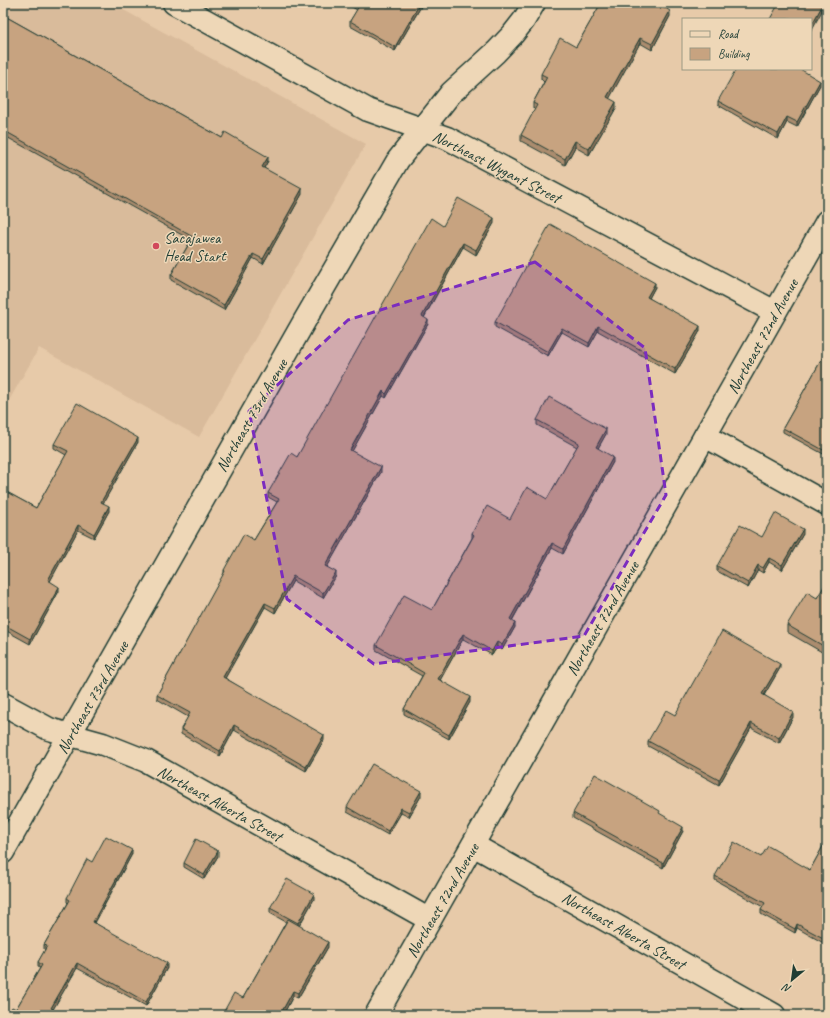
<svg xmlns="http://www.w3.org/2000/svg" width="830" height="1018" viewBox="0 0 830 1018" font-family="Caveat,sans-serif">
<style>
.built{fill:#d9bb9b}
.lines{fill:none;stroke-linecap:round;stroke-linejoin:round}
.minor-casing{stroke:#1f3d34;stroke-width:25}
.minor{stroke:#eed7b7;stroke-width:22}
.wall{fill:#ab8c6e;stroke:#1f3d34}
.shaded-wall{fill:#8b725a;stroke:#1f3d34}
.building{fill:#c7a380;stroke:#1f3d34}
.marked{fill:#7b2cbf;fill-opacity:0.2;stroke:#7b2cbf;stroke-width:3;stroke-dasharray:8 5;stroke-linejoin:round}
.poi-dot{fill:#d1495b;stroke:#eed7b7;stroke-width:1.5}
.labels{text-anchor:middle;stroke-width:3;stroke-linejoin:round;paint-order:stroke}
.street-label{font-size:16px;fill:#1f3d34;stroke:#eed7b7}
.poi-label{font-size:16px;fill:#1f3d34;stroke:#eed7b7;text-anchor:start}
</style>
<rect width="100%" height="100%" fill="#e7caa9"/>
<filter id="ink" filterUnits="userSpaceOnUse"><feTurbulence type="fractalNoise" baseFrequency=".025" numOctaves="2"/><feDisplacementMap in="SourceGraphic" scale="8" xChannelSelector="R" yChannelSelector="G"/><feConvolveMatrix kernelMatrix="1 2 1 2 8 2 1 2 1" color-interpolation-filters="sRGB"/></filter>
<g filter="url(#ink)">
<polygon class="built" points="3,3 111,3 366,144 199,437 39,348 3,411"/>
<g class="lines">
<defs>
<g id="minor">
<polyline points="174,3 368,110 447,138 775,312"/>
<polyline points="705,436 827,504"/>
<polyline points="3,704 49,729 103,744 146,761 430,920"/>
<polyline points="473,845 774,1015"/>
<polyline points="3,852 305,320 398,160 451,93 496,52 513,34 524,20 534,3"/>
<polyline points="376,1015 827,221"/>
</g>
</defs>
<use href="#minor" class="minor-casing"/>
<use href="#minor" class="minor"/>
</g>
<g class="wall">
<polygon points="345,3 423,3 395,51 350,26 350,21 357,10"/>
<polygon points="601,3 662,3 661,5 670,16 652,50 640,43 609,98 616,108 589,155 575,147 565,165 521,141 521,135 535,110 533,108 533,103 544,82 541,79 541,74 576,47"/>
<polygon points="827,3 827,13 822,11 770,19"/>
<polygon points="3,15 222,138 268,161 264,168 302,194 263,264 253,258 224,310 171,280 171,275 191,240 3,135"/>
<polygon points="820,85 797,127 787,122 778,139 718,105 718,101"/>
<polygon points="494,223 476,255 463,247 424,318 428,324 386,398 383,396 352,451 381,472 327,567 336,576 323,598 293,581 275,613 265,607 225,678 324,740 306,771 234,730 220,756 181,734 181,729 188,717 157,699 157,695 224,574 224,570 254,540 277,502 268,497 268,493 297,457 443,226"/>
<polygon points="655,287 649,298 700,331 675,374 598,331 589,347 562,332 548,356 495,327 495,322"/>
<polygon points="827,350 827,456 783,432 783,428"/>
<polygon points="537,420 606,434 598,448 613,462 563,554 552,548 512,621 515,627 502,650 497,647 492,655 463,639 440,680 470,702 449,739 404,714 404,709 422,676 376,650 376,645 432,610 472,538 472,533 510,519 547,499 577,447 537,425"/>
<polygon points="138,442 103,503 109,511 94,538 78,530 50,581 59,591 30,644 3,629 3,490 36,508 66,455 54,448 54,444"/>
<polygon points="803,534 782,570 769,562 763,573 758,570 748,588 717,571 717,566 762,537"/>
<polygon points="827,584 827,655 787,632 787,625 817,598"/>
<polygon points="780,668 764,695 793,717 779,743 751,728 719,785 648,746 648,741 675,715"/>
<polygon points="421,796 409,817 401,813 388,835 347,812 347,807"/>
<polygon points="573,813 683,831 663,868 573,818"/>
<polygon points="827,839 827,945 797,928 795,933 761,914 761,910 763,907 715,880 715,876 761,857 810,870"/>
<polygon points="132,854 95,923 167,968 146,1006 77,968 53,1009 53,1014 16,1009 40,968 38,967 38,962 45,950 44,949 44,945 68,903 67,902 67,898 92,862"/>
<polygon points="218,856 204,879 184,867 184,863"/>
<polygon points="314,899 299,926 328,947 298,998 293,996 283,1015 222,1015 243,998 286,922 270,913 270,908"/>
</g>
<g class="shaded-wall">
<polygon points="420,3 423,3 395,51 395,47"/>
<polygon points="822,6 822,11 811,31 811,26"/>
<polygon points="670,11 670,16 652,50 652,44"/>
<polygon points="640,38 640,43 607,103 607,97"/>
<polygon points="820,81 820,85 797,127 797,122"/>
<polygon points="616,102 616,108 589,155 589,149"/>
<polygon points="787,117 787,122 778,139 778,134"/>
<polygon points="575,141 575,147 565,165 565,159"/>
<polygon points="268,157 268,161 262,171 262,167"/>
<polygon points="302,189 302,194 263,264 263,259"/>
<polygon points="494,218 494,223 476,255 476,250"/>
<polygon points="463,243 463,247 422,321 422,316"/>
<polygon points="253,254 253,258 224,310 224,305"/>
<polygon points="655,283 655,287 647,302 647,297"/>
<polygon points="428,320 428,324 386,398 386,394"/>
<polygon points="598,326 598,331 589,347 589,343"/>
<polygon points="700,326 700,331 675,374 675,369"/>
<polygon points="562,328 562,332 548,356 548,352"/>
<polygon points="383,391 383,396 350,455 350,450"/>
<polygon points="606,429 606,434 596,452 596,447"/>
<polygon points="138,438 138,442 101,507 101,502"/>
<polygon points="613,457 613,462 563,554 563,549"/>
<polygon points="381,467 381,472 325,571 325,566"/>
<polygon points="109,506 109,511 94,538 94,534"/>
<polygon points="78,525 78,530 48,585 48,580"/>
<polygon points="803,529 803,534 782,570 782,565"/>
<polygon points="552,543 552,548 510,624 510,619"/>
<polygon points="769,558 769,562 763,573 763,568"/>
<polygon points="758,565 758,570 748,588 748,583"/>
<polygon points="336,572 336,576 323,598 323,593"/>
<polygon points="293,576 293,581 275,613 275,608"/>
<polygon points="59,587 59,591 30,644 30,639"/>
<polygon points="265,603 265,607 223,682 223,677"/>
<polygon points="515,623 515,627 502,650 502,645"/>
<polygon points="463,634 463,639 438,684 438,679"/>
<polygon points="497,642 497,647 492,655 492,651"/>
<polygon points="780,664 780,668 762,699 762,694"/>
<polygon points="470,697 470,702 449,739 449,735"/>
<polygon points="793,712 793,717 779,743 779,738"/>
<polygon points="751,723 751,728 719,785 719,780"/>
<polygon points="234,725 234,730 220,756 220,751"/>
<polygon points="324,735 324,740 306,771 306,767"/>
<polygon points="421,791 421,796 409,817 409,812"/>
<polygon points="401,808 401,813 388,835 388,831"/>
<polygon points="683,827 683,831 663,868 663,863"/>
<polygon points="132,850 132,854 93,926 93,922"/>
<polygon points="218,851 218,856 204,879 204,875"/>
<polygon points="314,894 314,899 298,928 298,923"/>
<polygon points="797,924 797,928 795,933 795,929"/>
<polygon points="328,942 328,947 298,998 298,993"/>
<polygon points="77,963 77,968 51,1013 51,1008"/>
<polygon points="167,963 167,968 146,1006 146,1002"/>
<polygon points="293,991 293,996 283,1015 280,1015"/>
<polygon points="53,1009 53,1014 52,1015 49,1015"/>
</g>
<g class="building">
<polygon points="353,3 420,3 395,47 350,21 359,6"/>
<polygon points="601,3 658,3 670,11 652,44 640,38 607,97 616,102 589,149 575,141 565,159 521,135 537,105 533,103 547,77 541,74 560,38 576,47"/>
<polygon points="779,3 827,3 827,9 822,6 811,26 811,19 770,19"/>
<polygon points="3,15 222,138 225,132 268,157 262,167 302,189 263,259 253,254 224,305 171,275 193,237 3,130"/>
<polygon points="736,69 800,69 820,81 797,122 787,117 778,134 718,101"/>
<polygon points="458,198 494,218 476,250 463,243 422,316 428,320 386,394 383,391 350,450 381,467 325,566 336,572 323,593 293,576 275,608 265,603 223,677 324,735 306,767 234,725 220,751 181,729 190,713 157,695 225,571 224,570 244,534 254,540 279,499 268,493 291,453 297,457 431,218 443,226"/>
<polygon points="550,224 655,283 647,297 700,326 675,369 598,326 589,343 562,328 548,352 495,322"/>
<polygon points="827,350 827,452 783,428"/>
<polygon points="549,397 606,429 596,447 613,457 563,549 552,543 510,619 515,623 502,645 497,642 492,651 463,634 438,679 470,697 449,735 404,709 424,673 376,645 404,595 432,610 474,535 472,533 487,506 510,519 527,487 547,499 579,443 537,420"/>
<polygon points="77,403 138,438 101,502 109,506 94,534 78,525 48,580 59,587 30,639 3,624 3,490 36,508 68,451 54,444"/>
<polygon points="775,513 803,529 782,565 769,558 763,568 758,565 748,583 717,566 740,525 762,537"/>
<polygon points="826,583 827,584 827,648 787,625 807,592 817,598"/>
<polygon points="722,631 780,664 762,694 793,712 779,738 751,723 719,780 648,741 666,710 675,715"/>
<polygon points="372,764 421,791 409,812 401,808 388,831 347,807"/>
<polygon points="595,774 660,811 659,813 683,827 663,863 573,813"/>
<polygon points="106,836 132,850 93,922 167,963 146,1002 77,963 51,1008 53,1009 49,1015 7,1015 12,1007 16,1009 42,965 38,962 47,946 44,945 70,900 67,898 87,859 92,862"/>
<polygon points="196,839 218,851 204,875 184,863"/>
<polygon points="827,839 827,940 797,924 795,929 761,910 765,903 715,876 734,842 761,857 768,846 810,870"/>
<polygon points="287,879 314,894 298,923 270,908"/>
<polygon points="288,919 328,942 298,993 293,991 280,1015 222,1015 234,993 243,998"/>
</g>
</g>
<path class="marked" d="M535,262L645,348L666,495L584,636L374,664L287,599L249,411L348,320Z"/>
<circle class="poi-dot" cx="156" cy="246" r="4"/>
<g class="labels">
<g class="street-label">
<text transform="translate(497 166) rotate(27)" y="6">Northeast Wygant Street</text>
<text transform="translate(762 336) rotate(-61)" y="6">Northeast 72nd Avenue</text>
<text transform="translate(251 415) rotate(-60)" y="6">Northeast 73rd Avenue</text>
<text transform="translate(602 618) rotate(-60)" y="6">Northeast 72nd Avenue</text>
<text transform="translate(92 697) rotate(-60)" y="6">Northeast 73rd Avenue</text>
<text transform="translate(220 803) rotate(29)" y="6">Northeast Alberta Street</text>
<text transform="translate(442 900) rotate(-60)" y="6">Northeast 72nd Avenue</text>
<text transform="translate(624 930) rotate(30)" y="6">Northeast Alberta Street</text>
</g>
<g class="poi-label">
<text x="164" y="243">Sacajawea<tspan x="164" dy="18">Head Start</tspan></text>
</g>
</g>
<rect width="830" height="1018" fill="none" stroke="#eed7b7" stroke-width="16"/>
<rect x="8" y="8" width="814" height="1002" fill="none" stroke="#1f3d34" stroke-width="1.5" filter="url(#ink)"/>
<rect x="682" y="18" width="130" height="52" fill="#eed7b7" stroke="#9b9983"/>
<rect x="690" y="31" width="20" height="6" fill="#eed7b7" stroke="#9b9983"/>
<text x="718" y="38" font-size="12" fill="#1f3d34">Road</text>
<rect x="690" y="48" width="20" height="12" fill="#c7a380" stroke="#9b9983"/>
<text x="718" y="58" font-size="12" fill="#1f3d34">Building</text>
<g transform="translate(792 980) rotate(209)" stroke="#eed7b7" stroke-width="3" paint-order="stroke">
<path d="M0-3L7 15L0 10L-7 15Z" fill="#1f3d34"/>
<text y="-6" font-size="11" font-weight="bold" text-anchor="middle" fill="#1f3d34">N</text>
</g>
</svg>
